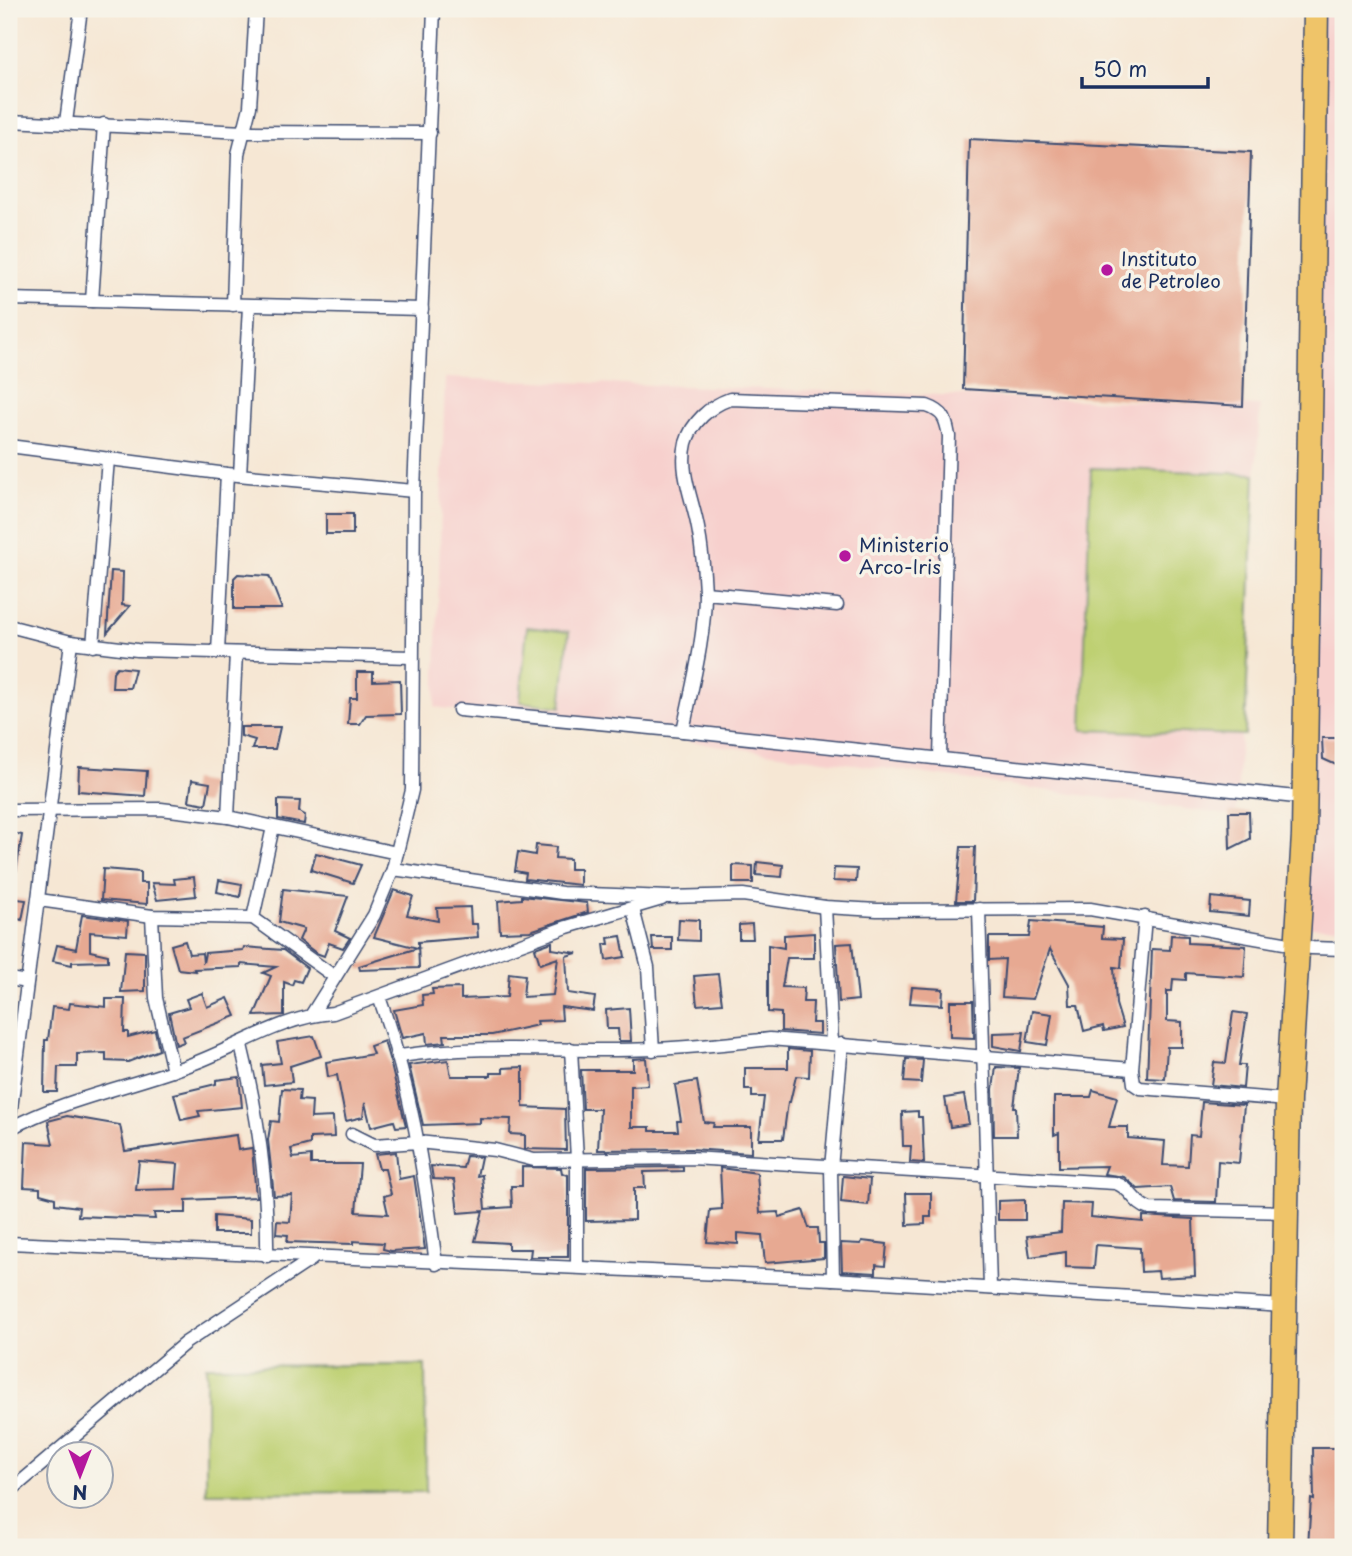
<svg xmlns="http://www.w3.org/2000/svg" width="1352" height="1556" viewBox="0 0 1352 1556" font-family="'Playpen Sans',sans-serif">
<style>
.built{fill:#f7d0cd}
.green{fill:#bed072;stroke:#6c8068;stroke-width:2}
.building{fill:#e7a992;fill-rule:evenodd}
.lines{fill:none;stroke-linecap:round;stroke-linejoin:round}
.street-casing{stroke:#3c4b70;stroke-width:15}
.highway-casing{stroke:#3c4b70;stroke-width:27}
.street{stroke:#fff;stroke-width:12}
.highway{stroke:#efc469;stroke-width:24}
.poi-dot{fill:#b5179e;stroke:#f7f3e8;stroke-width:2.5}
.labels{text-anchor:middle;stroke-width:7;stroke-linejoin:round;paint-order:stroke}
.poi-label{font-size:19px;fill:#1b2f5e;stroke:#f7f3e8;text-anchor:start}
</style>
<rect width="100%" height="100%" fill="#f7f3e8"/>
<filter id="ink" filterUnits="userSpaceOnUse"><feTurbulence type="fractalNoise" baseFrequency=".0143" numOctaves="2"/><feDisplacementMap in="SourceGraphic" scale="14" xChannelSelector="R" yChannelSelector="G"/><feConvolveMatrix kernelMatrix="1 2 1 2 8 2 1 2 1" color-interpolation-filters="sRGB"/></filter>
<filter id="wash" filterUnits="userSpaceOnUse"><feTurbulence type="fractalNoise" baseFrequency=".00686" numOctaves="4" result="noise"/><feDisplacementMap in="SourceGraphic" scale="28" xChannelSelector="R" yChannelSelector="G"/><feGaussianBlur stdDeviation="1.57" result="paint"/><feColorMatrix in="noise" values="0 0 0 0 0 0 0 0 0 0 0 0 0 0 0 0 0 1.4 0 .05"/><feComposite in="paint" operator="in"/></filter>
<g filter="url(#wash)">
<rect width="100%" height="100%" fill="#f6e7d4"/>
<g class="built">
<polygon points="1320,9 1343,9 1343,927 1305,927"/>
<polygon points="445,378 1260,406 1236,816 435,707"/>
</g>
<g class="green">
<polygon points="1091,468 1255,474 1245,735 1082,730"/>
<polygon points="527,627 569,632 561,707 520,702"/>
<polygon points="425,1365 426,1492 206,1493 206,1366"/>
</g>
<g id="blocks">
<g class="building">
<polygon points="969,139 1251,152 1243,406 963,389"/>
<rect x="326" y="514" width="27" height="20"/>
<polygon points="111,571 123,572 122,605 130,606 107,633"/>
<polygon points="238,574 269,576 282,609 234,609 234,578"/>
<polygon points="117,667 135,669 130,688 112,688 113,672"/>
<polygon points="357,672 373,672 373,681 400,680 401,714 366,715 360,724 348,724 350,698 357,698"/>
<polygon points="241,727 280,727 275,749 252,749 255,740 241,736"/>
<polygon points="1322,738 1343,738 1343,768 1323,759"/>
<polygon points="79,767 147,771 145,796 78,791"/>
<polygon points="192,780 210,783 206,804 189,801"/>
<polygon points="278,800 300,801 299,812 305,815 304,824 278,819"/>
<polygon points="1229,812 1249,812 1250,839 1230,849"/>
<polygon points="9,832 22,835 16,872 9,871"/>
<polygon points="536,845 556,847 555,858 570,859 570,869 580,869 580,885 525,879 526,873 515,871 518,852 535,855"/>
<polygon points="961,847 975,847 973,901 956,901"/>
<polygon points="316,853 361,865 353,883 311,870"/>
<polygon points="757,862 783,865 782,877 756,875"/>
<polygon points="733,865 753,866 753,883 733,883"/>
<polygon points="834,868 857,869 856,882 833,881"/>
<polygon points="103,869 140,872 140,883 147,883 147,904 101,900"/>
<polygon points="194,877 196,896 157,900 152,883 175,884 174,879"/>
<polygon points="219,880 242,884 240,897 217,892"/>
<polygon points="283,889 348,896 335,931 350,938 343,948 329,943 324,956 316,953 299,940 304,929 279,922"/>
<polygon points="394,890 413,896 407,915 438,921 437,908 470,907 471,924 477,924 478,937 418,942 419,968 360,970 359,966 418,948 374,937"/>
<polygon points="522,896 587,903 588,912 530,931 500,932 498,901 522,899"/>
<polygon points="1211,897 1250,901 1249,916 1210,912"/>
<polygon points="9,898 26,900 22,920 9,917"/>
<polygon points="82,915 128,921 127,935 90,932 90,951 108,955 108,961 72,962 72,965 53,961 57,945 76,949"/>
<polygon points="679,919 699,920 699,941 678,940"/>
<polygon points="1031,921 1103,927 1102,938 1123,939 1121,968 1114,967 1116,1004 1123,1027 1104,1031 1103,1026 1084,1031 1078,1005 1070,1005 1069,984 1050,949 1033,999 1002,997 1005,959 989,960 989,937 1029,937"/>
<polygon points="752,924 753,939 739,939 739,925"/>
<polygon points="814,933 814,958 787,958 782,987 804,988 803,1002 813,1002 812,1023 820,1023 820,1034 781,1031 781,1013 768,1012 768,945 784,948 784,935"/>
<polygon points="1171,935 1188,936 1188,943 1246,946 1244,977 1186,973 1186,980 1173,979 1172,991 1167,991 1167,1021 1182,1022 1182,1047 1167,1047 1165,1079 1147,1078 1152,949 1170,950"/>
<polygon points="621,936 625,957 606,960 604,944 609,944 608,938"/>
<polygon points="652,937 672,937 672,950 653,950"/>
<polygon points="185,941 189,954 202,953 203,963 205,953 243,950 244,947 283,950 307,968 301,982 294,980 292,985 284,982 284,1015 254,1016 271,976 263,973 276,967 241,964 241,967 194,969 195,971 178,969 171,945"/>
<polygon points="552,942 552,949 577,953 566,956 568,993 595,997 593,1011 561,1007 562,1020 537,1021 538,1025 492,1035 444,1035 445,1042 427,1044 426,1033 402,1038 394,1010 423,1005 422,995 433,994 432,989 461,988 461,999 507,997 509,973 525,975 523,997 553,995 558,958 540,964 535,948"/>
<polygon points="852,943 858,1000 839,1002 836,944"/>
<polygon points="125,951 145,952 145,991 121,992"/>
<polygon points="718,974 722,1003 697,1005 694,976"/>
<polygon points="912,987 943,989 942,1005 910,1003"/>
<polygon points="202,993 207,1007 228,998 236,1016 182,1037 184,1042 176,1045 169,1013 189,1007 186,999"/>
<polygon points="106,999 125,999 124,1032 128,1032 128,1037 155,1030 159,1050 128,1062 106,1061 106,1053 77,1054 77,1067 58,1067 57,1092 44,1092 45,1040 48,1040 52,1007 69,1009 70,1003 106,1007"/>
<polygon points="950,1001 973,1001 974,1038 950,1037"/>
<polygon points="629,1008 631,1041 619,1041 618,1029 607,1029 606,1010"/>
<polygon points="1032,1011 1052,1014 1047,1045 1027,1042"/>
<polygon points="1233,1012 1247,1014 1239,1065 1245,1065 1243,1088 1211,1085 1214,1062 1226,1063"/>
<polygon points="1024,1032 1021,1051 993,1046 993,1033"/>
<polygon points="314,1036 321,1056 290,1066 292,1082 264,1085 262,1065 281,1063 277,1042"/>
<polygon points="384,1041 391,1065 406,1126 396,1127 394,1121 371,1127 365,1103 363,1117 346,1121 337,1075 328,1077 326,1062 373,1054 370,1046"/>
<polygon points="788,1049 810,1051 809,1077 796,1076 790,1102 788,1102 783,1139 759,1139 764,1097 752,1097 752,1090 745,1090 745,1068 788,1068"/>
<polygon points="646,1058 648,1085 631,1086 631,1127 650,1127 650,1131 678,1131 677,1121 681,1121 675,1085 697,1081 704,1122 714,1123 713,1127 751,1127 751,1153 691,1149 598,1150 600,1109 583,1109 581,1070 633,1070 633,1059"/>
<polygon points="906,1059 923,1060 921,1083 904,1082"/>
<polygon points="448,1060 451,1076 491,1076 491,1073 503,1073 503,1068 523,1067 523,1107 565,1109 566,1150 525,1149 525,1135 510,1134 511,1119 480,1118 480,1123 423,1125 409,1065"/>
<polygon points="996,1067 1019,1068 1014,1107 1016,1107 1017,1136 994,1136 993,1089"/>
<polygon points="239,1077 242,1107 198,1111 200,1116 181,1120 174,1094 216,1084 216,1080"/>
<polygon points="282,1089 300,1090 299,1100 312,1101 311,1118 333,1117 334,1137 310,1138 310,1144 291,1149 293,1158 311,1156 311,1164 360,1164 356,1212 388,1214 384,1196 391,1194 385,1169 379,1169 375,1154 396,1152 399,1179 414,1176 425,1249 391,1251 383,1249 384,1243 353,1241 353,1244 287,1242 288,1235 276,1234 277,1221 290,1222 292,1195 274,1196 268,1140 271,1121 279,1122"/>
<polygon points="1093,1090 1117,1097 1109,1127 1128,1127 1128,1138 1165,1141 1163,1165 1188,1166 1190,1135 1199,1136 1202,1102 1244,1105 1239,1163 1218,1161 1216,1202 1174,1201 1170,1187 1138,1189 1124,1177 1104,1174 1107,1166 1059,1167 1059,1133 1054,1135 1054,1097 1091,1097"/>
<polygon points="964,1095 969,1124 950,1127 945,1098"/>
<polygon points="918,1111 918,1117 922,1117 924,1163 910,1162 911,1146 903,1146 902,1112"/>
<path d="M67,1116L120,1125L125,1151L236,1135L238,1150L252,1148L256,1197L186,1200V1213H154L155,1219L78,1216L79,1207L55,1204V1198L40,1194V1188L24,1187L26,1142L53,1144L48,1121ZM139,1161L178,1164L176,1189L136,1190Z"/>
<polygon points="466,1156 481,1157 477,1176 482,1175 485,1209 512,1207 511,1186 522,1186 522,1167 561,1168 562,1173 568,1175 568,1257 530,1257 531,1249 508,1249 508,1243 475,1241 483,1211 458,1213 454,1180 433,1179 431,1166 463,1168"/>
<polygon points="683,1167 683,1171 644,1172 645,1188 634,1188 634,1220 586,1221 586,1168"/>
<polygon points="720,1168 757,1173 760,1213 778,1212 779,1217 803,1210 809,1228 818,1228 819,1243 824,1243 824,1258 765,1263 762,1235 738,1233 738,1244 707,1242 710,1210 722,1209"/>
<polygon points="843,1176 870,1179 868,1205 841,1202"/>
<polygon points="906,1193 931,1193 931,1217 925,1217 925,1224 907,1225"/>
<polygon points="1025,1200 1025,1220 998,1220 998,1201"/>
<polygon points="1062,1203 1092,1204 1091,1217 1143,1222 1143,1216 1193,1219 1195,1276 1159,1278 1158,1271 1141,1272 1140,1248 1096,1245 1094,1268 1066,1267 1066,1252 1030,1257 1027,1236 1061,1232"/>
<polygon points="214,1216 251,1219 251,1233 214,1233"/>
<polygon points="862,1241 887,1244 885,1266 876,1265 876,1273 842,1271 841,1243 861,1244"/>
<polygon points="1313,1448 1343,1448 1343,1547 1308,1547 1311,1499 1314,1500"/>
</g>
</g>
</g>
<g filter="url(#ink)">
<use href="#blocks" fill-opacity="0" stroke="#3c4b70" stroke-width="2"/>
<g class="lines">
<defs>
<g id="street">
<polyline points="9,121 245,132 430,133"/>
<polyline points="66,122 81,9"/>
<polyline points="9,299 422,309"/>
<polyline points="92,301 104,124"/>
<polyline points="233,305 238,154 250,107 256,9"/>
<polyline points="9,446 227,474 414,491"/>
<polyline points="240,475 249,306"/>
<polyline points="705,593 837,605"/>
<polyline points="9,626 71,642 137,650 412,657"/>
<polyline points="93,646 108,459"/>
<polyline points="218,652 227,474"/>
<polyline points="459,710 683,731 1305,798"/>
<path d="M683,731C692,686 705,638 705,592C704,572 702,548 698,528C693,500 679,472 686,443C692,422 710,406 730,399L927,406C944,412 946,419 949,436L940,758"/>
<polyline points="9,810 161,809 228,817 397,853"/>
<polyline points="228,817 236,653"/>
<polyline points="273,827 253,918 335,977"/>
<polyline points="393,869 562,893 669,897 743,895 825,907 877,910 1090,909 1312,948 1343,949"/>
<polyline points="39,900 152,916 253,918"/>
<polyline points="825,907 832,1043"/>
<polyline points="633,909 648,967 653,1050"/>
<polyline points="979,909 990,1288"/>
<polyline points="152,916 156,998 173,1071"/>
<polyline points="1145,917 1132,1069 1134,1084 1140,1088 1288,1100"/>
<polyline points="9,979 27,982"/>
<path d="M379,997C411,1086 424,1170 436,1264"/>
<polyline points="312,1014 374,915 393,869 412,790 414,491 434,9"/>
<path d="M241,1045C258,1114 268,1185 267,1256"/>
<polyline points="571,1049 577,1159 577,1267"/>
<path d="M400,1056C472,1045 542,1050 615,1050C667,1050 718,1045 770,1039L1132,1069"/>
<polyline points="9,1124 71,642"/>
<path d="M9,1129C66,1098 131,1087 192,1064C238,1047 284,1016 333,1013L567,927L662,899"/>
<path d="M352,1134L374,1145L418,1142L495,1150L534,1160L691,1158L1115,1183C1131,1187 1134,1205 1150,1209L1286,1212"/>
<polyline points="9,1243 833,1279 1283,1306"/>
<polyline points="833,1279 831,1168 842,1044"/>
<polyline points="9,1492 185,1343 312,1259"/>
</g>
<polyline id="highway" points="1280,1547 1288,1100 1304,835 1316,9"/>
</defs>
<use href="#street" class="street-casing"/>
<use href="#highway" class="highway-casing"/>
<use href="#street" class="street"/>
<use href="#highway" class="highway"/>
</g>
</g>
<g class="poi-dot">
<circle cx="1107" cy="270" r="7"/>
<circle cx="845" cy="556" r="7"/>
</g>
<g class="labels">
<g class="poi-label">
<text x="1121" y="266">Instituto<tspan x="1121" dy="22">de Petroleo</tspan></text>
<text x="859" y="552">Ministerio<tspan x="859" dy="22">Arco-Iris</tspan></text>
</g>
</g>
<rect width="1352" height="1556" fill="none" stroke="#f7f3e8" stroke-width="35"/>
<g transform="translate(80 1475) rotate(180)"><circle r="33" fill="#f7f3e8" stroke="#9fa5b1" stroke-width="2"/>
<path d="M0-5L12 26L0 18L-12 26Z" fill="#b5179e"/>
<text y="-10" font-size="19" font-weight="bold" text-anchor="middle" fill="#1b2f5e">N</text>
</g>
<path d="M1082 77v10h126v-10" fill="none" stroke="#1b2f5e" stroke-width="3.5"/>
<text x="1093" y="77" font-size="21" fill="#1b2f5e" stroke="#f7f3e8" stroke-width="5" paint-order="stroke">50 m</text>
</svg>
